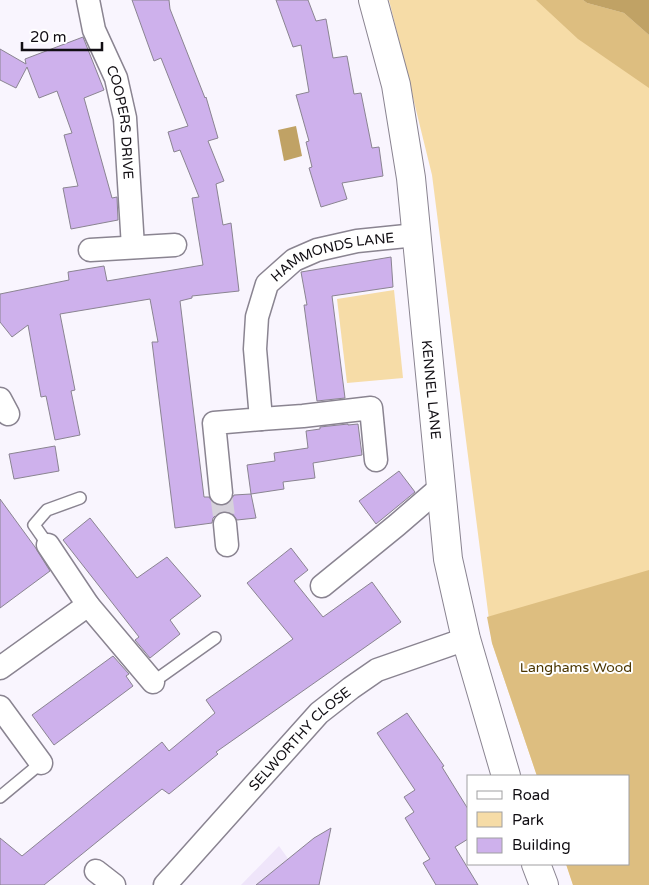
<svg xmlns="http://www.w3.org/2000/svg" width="649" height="885" viewBox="0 0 649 885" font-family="'Varela Round',sans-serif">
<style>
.built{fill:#efe5fa}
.green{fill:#f6dca7}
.forest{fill:#ddbe80}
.water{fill:#c0a265}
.building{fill:#ceb1ec;stroke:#8a8491}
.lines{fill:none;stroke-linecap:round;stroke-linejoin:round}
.minor-tunnel{stroke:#d6d2db;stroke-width:22;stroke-dasharray:22 11;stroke-linecap:butt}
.service-casing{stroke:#8a8491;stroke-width:14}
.minor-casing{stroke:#8a8491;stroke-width:25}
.tertiary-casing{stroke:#8a8491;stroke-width:30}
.service{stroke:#fff;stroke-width:11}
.minor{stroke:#fff;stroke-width:22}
.tertiary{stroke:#fff;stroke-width:28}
.labels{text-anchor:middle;stroke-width:4;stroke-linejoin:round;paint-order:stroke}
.street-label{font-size:14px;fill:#110e13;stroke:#fff}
.park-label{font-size:14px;fill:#4b3601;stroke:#fff}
</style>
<rect width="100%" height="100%" fill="#f9f5fe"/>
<polygon class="built" points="279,846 307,885 241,885"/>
<g class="green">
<polygon points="389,0 583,0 587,3 624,13 649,35 649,885 573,885 566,864 628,864 628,776 537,776 492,643 432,175"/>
<polygon points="394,290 403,378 347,383 337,299"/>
</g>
<g class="forest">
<polygon points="536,0 583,0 587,3 624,13 649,35 649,88 578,39"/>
<polygon points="649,570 649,885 573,885 566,864 628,864 628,776 537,776 492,643 487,617"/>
</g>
<g class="water">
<polygon points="583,0 649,0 649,35 624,13 587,3"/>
<polygon points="296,126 302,156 284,161 278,130"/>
</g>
<g class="building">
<polygon points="132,0 169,0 170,9 205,98 206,97 218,138 208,141 224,181 216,184 223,225 231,223 239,291 192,296 192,298 180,301 204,497 209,497 215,505 222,506 229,503 234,495 251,494 256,518 237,520 231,512 223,511 217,514 213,518 212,523 175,528 152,342 158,342 150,299 60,314 75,390 71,391 80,435 55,440 46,396 41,397 28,325 12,337 0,322 0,294 69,280 68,272 104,266 107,281 203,265 192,198 199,197 180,150 174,152 168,132 188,126 161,58 154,61"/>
<polygon points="276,0 308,0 316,21 326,19 333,58 347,56 354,94 361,93 372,148 379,147 383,176 342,183 347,199 321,207 309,168 312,167 306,142 309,141 296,95 309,92 301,45 293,47"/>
<polygon points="83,37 104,90 84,98 112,198 117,197 118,220 71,229 63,188 78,186 64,135 72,133 57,91 39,98 27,67 16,88 0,80 0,49 26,64 25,59"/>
<polygon points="391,257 393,287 332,296 345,398 317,401 304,305 307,305 301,272"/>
<polygon points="348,424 348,425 358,424 362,455 313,463 315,478 283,482 284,489 251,494 247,465 275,461 274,453 308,448 306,431 320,429 320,427"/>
<polygon points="55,446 59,471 14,479 9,454"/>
<polygon points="399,471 415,492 376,524 359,501"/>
<polygon points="0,499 35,547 50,571 0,608"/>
<polygon points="90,518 137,578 167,557 201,596 170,620 180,634 150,658 135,640 139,637 63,540"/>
<polygon points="291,548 308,570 294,581 323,617 372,582 401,622 216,752 218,754 169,794 162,789 44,885 0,885 0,838 22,856 162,742 169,751 215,713 206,700 293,639 247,583"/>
<polygon points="113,656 129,674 126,676 133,686 54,745 32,715"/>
<polygon points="407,713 444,766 442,767 468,809 468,839 455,847 478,885 436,885 423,863 430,859 405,818 414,812 404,797 415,790 377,733"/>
<polygon points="331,828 319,885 256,885 314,838"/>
</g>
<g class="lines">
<polyline class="minor-tunnel" points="221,493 225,524"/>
<defs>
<g id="service">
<polyline points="48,545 34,525 47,510 80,498"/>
<polyline points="153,682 215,638"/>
<polyline points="0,797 41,763"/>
</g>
<g id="minor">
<path id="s1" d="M88,0L94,30L116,78L125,118L133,247"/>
<polyline points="90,250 175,245"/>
<polyline points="0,399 8,414"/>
<polyline points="261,419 303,416 371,408 376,460"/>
<path id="s2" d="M221,493L214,423L261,419L255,349L257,317L267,284L294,260L317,250L357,241L416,235"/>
<polyline points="225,524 227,545"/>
<polyline points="48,545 88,605"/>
<polyline points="322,586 397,525 441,487"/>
<polyline points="0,668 88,605 153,682"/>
<polyline points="0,707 41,763"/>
<polyline points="96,871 114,885"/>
<path id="s3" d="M165,885L319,713L351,688L377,670L466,639"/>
</g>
<g id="tertiary">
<path id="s4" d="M373,0L396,85L411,178L448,559L466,639L506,776"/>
<polyline points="536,864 544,885"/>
</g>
</defs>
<use href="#service" class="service-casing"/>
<use href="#minor" class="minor-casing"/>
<use href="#tertiary" class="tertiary-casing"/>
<use href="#service" class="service"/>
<use href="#minor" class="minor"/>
<use href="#tertiary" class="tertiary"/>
</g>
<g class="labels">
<g class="street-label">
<text dy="5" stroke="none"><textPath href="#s1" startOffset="128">COOPERS DRIVE</textPath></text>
<text dy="5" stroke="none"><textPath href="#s2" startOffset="328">HAMMONDS LANE</textPath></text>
<text dy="5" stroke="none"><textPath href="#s4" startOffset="395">KENNEL LANE</textPath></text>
<text dy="5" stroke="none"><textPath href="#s3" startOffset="199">SELWORTHY CLOSE</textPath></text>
</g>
<g class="park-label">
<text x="576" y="672">Langhams Wood</text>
</g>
</g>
<rect x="467" y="775" width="162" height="90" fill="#ffffff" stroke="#a09fa1"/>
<rect x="477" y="791" width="25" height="8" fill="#ffffff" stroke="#a09fa1"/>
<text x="512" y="800" font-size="15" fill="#110e13">Road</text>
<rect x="477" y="812" width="25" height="15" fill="#f6dca7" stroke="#a09fa1"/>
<text x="512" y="825" font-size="15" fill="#110e13">Park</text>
<rect x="477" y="838" width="25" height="15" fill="#ceb1ec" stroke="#a09fa1"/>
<text x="512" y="850" font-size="15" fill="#110e13">Building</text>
<path d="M22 42v8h80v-8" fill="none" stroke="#110e13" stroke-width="2.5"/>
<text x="30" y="42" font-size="15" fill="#110e13" stroke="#ffffff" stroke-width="4" paint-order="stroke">20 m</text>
</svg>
